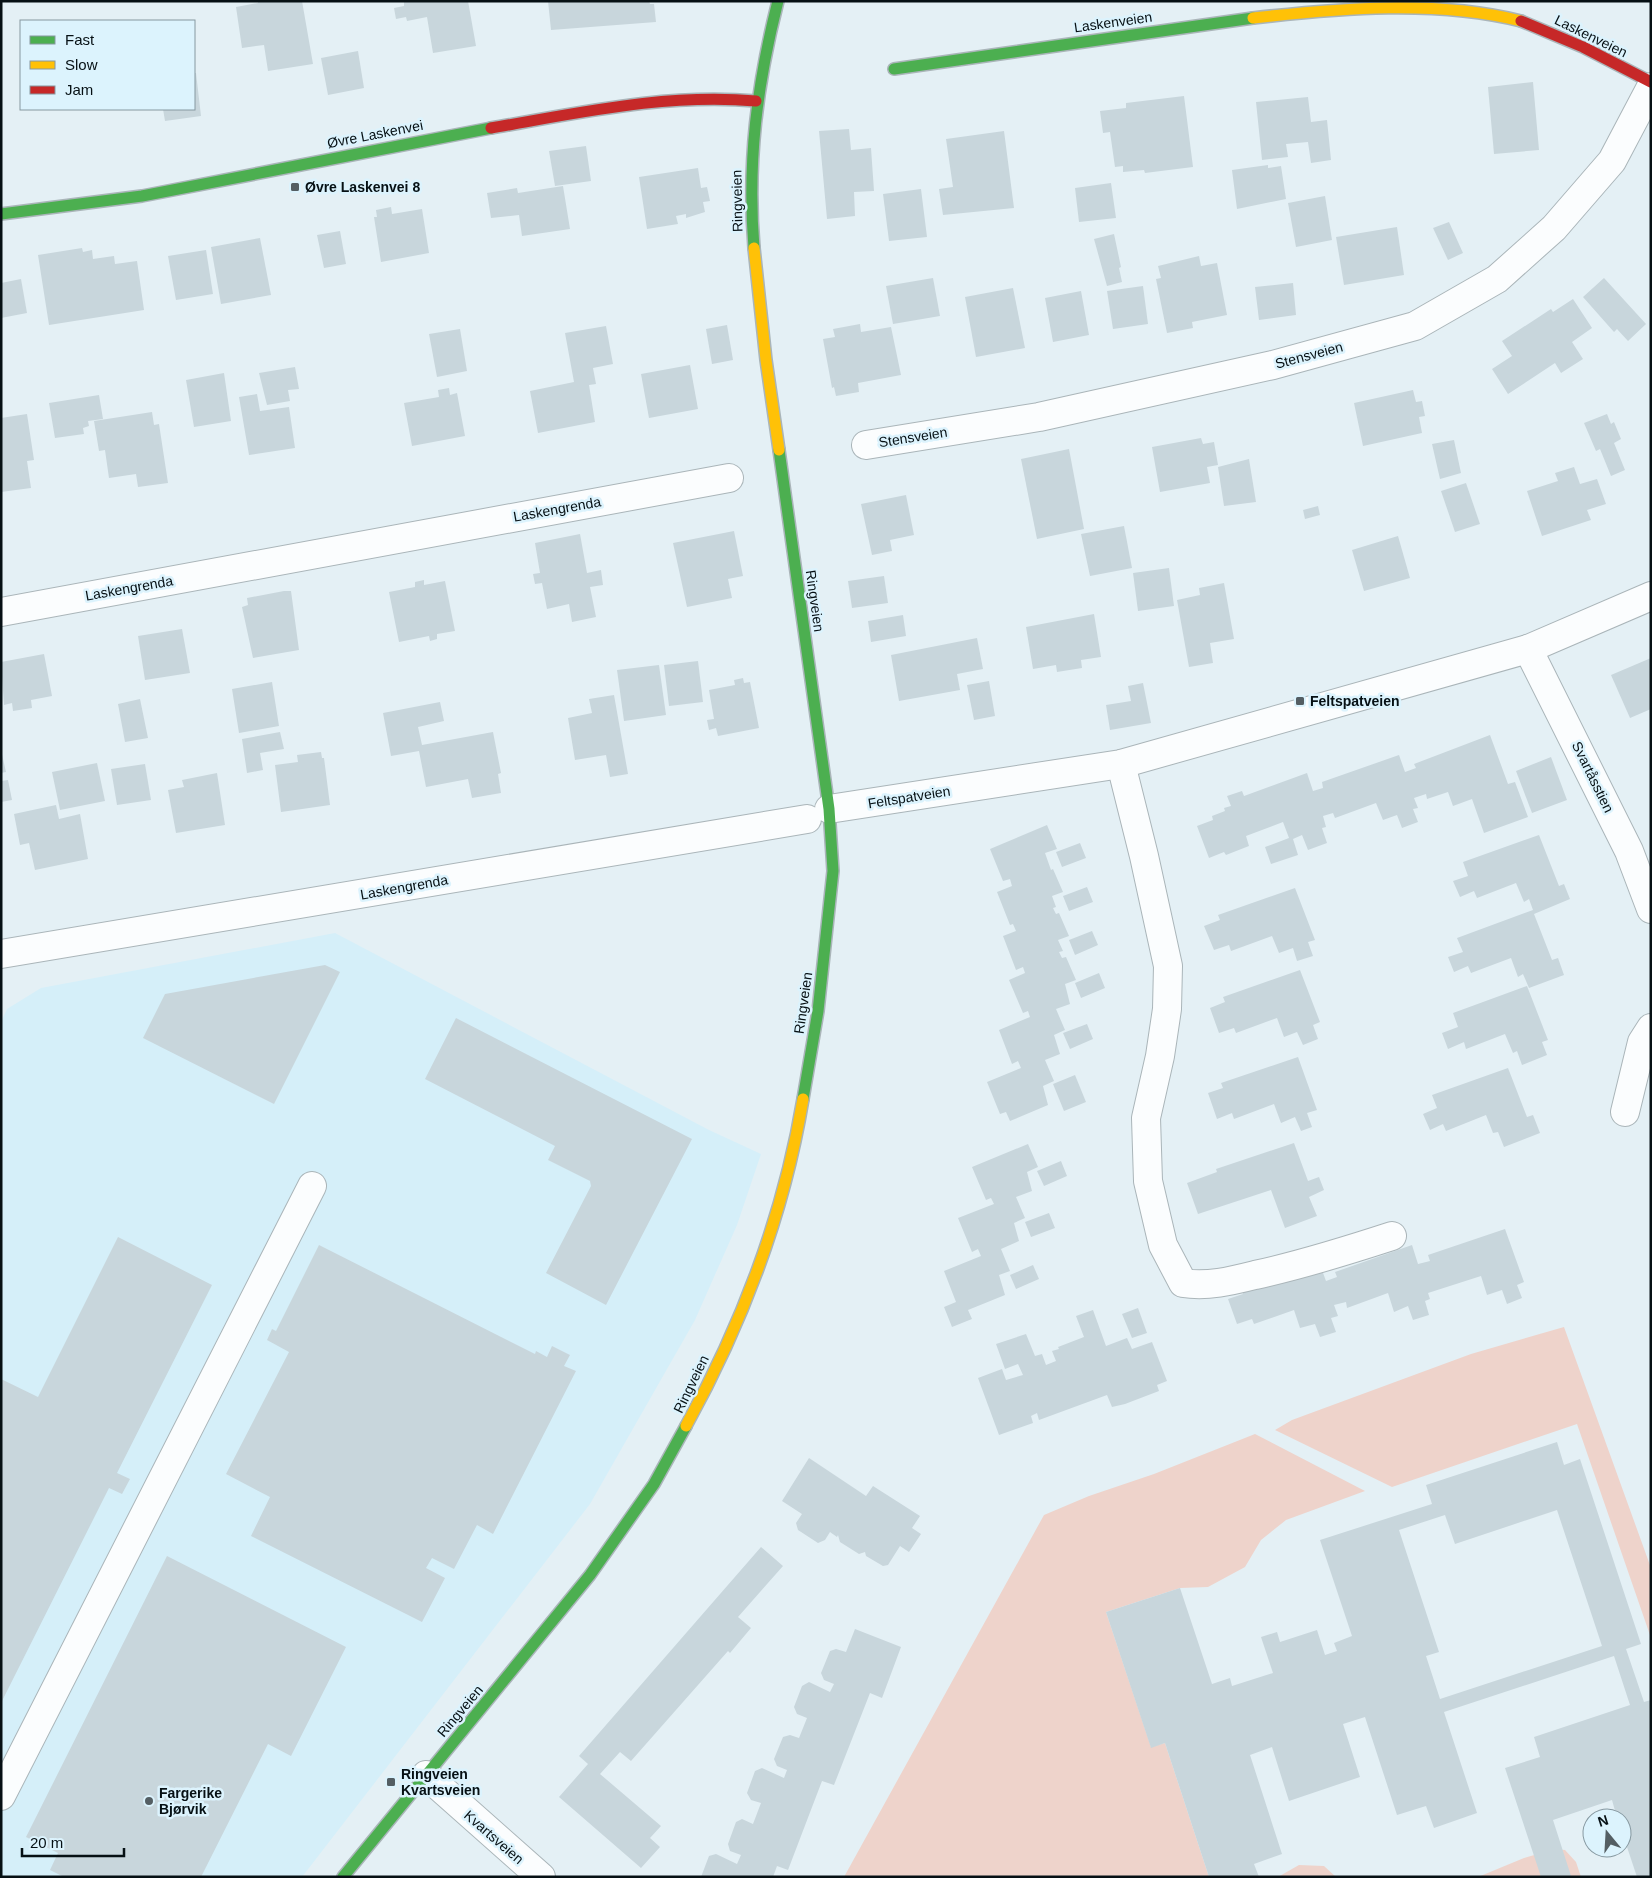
<svg xmlns="http://www.w3.org/2000/svg" width="1652" height="1878" viewBox="0 0 1652 1878" font-family="Arial,sans-serif">
<style>
.built{fill:#d5eff9}
.green{fill:#eed3cb}
.building{fill:#c8d6dc;fill-rule:evenodd}
.lines{fill:none;stroke-linecap:round;stroke-linejoin:round}
.street-casing{stroke:#aab5b9;stroke-width:30}
.fast-casing{stroke:#aab5b9;stroke-width:14}
.slow-casing{stroke:#aab5b9;stroke-width:14}
.jam-casing{stroke:#aab5b9;stroke-width:14}
.street{stroke:#fbfdfe;stroke-width:28}
.fast{stroke:#4caf50;stroke-width:11}
.slow{stroke:#ffc107;stroke-width:11}
.jam{stroke:#c62828;stroke-width:11}
.poi-dot{fill:#545e63;stroke:#dcf3fd;stroke-width:2}
.labels{text-anchor:middle;stroke-width:5;stroke-linejoin:round;paint-order:stroke}
.street-label{font-size:14px;fill:#061014;stroke:#dcf3fd}
.poi-label{font-size:14px;font-weight:bold;fill:#061014;stroke:#dcf3fd;text-anchor:start}
</style>
<rect width="100%" height="100%" fill="#e4f0f5"/>
<polygon class="built" points="335,933 709,1130 761,1154 737,1225 695,1320 590,1504 302,1877 1,1877 1,1022 7,1009 41,988"/>
<g class="green">
<polygon points="1564,1327 1651,1568 1651,1638 1577,1424 1392,1487 1275,1430 1292,1420 1471,1354"/>
<polygon points="1255,1434 1365,1491 1286,1520 1261,1540 1245,1567 1208,1587 1180,1588 1106,1612 1151,1747 1165,1743 1209,1877 844,1877 1044,1515 1089,1496 1154,1474"/>
<polygon points="1555,1849 1565,1850 1576,1862 1581,1877 1478,1877 1524,1858"/>
<polygon points="1299,1865 1324,1866 1336,1877 1278,1877"/>
</g>
<g class="building">
<polygon points="258,1 302,1 313,64 268,71 264,45 242,48 236,7 258,3"/>
<polygon points="404,1 468,1 476,46 433,53 427,17 407,21 406,17 396,19 394,8 404,6"/>
<polygon points="548,1 649,1 650,4 654,4 656,22 551,30"/>
<polygon points="358,51 364,88 328,95 321,58"/>
<polygon points="194,73 196,73 201,116 165,121 163,109 194,109"/>
<polygon points="1533,82 1539,150 1494,154 1488,87"/>
<polygon points="1184,96 1193,167 1145,173 1144,170 1123,172 1123,166 1115,167 1110,132 1103,133 1100,111 1126,108 1126,103"/>
<polygon points="1308,97 1311,122 1327,120 1331,160 1311,163 1308,142 1286,144 1288,157 1262,160 1256,102"/>
<polygon points="849,129 851,150 871,148 874,191 854,192 855,216 827,219 819,131"/>
<polygon points="1004,131 1014,208 943,215 939,189 953,187 946,139"/>
<polygon points="586,146 591,181 555,186 549,151"/>
<polygon points="1268,165 1268,168 1281,166 1286,199 1237,209 1232,170"/>
<polygon points="698,168 701,188 707,187 710,201 703,202 705,212 686,218 686,214 676,216 678,224 647,229 639,177"/>
<polygon points="1111,183 1116,218 1079,222 1075,188"/>
<polygon points="563,186 570,229 522,236 519,215 491,218 487,193 517,188 518,193"/>
<polygon points="921,189 927,237 889,241 883,194"/>
<polygon points="1325,196 1332,240 1296,247 1288,203"/>
<polygon points="391,207 392,214 422,209 429,253 381,262 374,217 377,217 376,210"/>
<polygon points="1449,222 1463,253 1448,260 1433,228"/>
<polygon points="1397,227 1404,275 1344,285 1336,237"/>
<polygon points="340,231 346,264 324,268 317,235"/>
<polygon points="1114,234 1121,267 1119,268 1122,282 1107,286 1094,239"/>
<polygon points="260,238 271,295 221,304 211,247"/>
<polygon points="82,248 83,252 92,250 93,259 114,256 115,264 137,261 144,310 49,325 38,255"/>
<polygon points="206,250 213,294 176,300 168,256"/>
<polygon points="1199,256 1201,266 1217,263 1227,315 1192,322 1193,328 1167,333 1156,279 1161,278 1158,266"/>
<polygon points="933,278 940,316 893,324 886,286"/>
<polygon points="1604,278 1646,324 1628,341 1617,329 1614,332 1583,297"/>
<polygon points="21,279 27,313 1,318 1,283"/>
<polygon points="1293,283 1296,315 1259,320 1255,287"/>
<polygon points="1143,286 1148,324 1113,329 1107,291"/>
<polygon points="1013,288 1025,348 976,357 965,297"/>
<polygon points="1081,291 1089,335 1053,342 1045,298"/>
<polygon points="1573,299 1592,328 1572,342 1583,359 1561,373 1555,363 1508,394 1492,369 1512,356 1502,341 1551,309 1553,312"/>
<polygon points="860,324 861,332 891,327 901,375 858,383 859,392 836,396 834,387 832,388 823,339 835,337 833,329"/>
<polygon points="727,325 733,360 712,364 706,329"/>
<polygon points="606,326 613,364 593,368 596,384 589,385 595,422 538,433 530,391 574,382 565,333"/>
<polygon points="460,329 467,371 437,377 429,334"/>
<polygon points="690,365 698,409 649,418 641,374"/>
<polygon points="295,367 299,389 288,390 290,401 267,405 259,373"/>
<polygon points="224,373 231,421 194,427 186,380"/>
<polygon points="449,388 450,395 457,393 465,436 412,446 404,403 439,397 438,390"/>
<polygon points="1413,390 1416,402 1422,401 1425,416 1419,417 1422,433 1363,446 1354,403"/>
<polygon points="257,394 260,411 289,407 295,448 249,455 239,397"/>
<polygon points="99,395 103,419 88,421 89,426 83,428 84,434 55,438 49,403"/>
<polygon points="152,412 154,425 159,424 168,483 138,487 136,474 109,478 105,450 99,451 94,421"/>
<polygon points="27,414 34,460 27,461 31,488 1,492 1,418"/>
<polygon points="1607,414 1611,424 1614,422 1621,439 1614,443 1625,470 1611,476 1600,449 1596,451 1584,423"/>
<polygon points="1201,438 1203,444 1214,442 1218,465 1207,467 1210,483 1160,492 1152,447"/>
<polygon points="1454,440 1461,473 1440,479 1432,444"/>
<polygon points="1069,449 1084,529 1037,539 1021,459"/>
<polygon points="1249,459 1256,502 1224,506 1218,467"/>
<polygon points="1574,467 1580,484 1597,479 1606,504 1587,510 1591,520 1542,536 1527,491 1558,481 1555,473"/>
<polygon points="1466,483 1480,524 1455,532 1441,491"/>
<polygon points="906,495 914,535 890,540 892,551 872,555 861,504"/>
<polygon points="1318,506 1320,515 1305,519 1303,510"/>
<polygon points="1124,526 1132,568 1090,576 1081,534"/>
<polygon points="734,531 743,576 728,579 732,598 687,607 673,543"/>
<polygon points="580,534 587,573 601,570 603,585 590,587 596,617 572,622 569,604 547,609 542,583 535,584 533,574 540,573 535,543"/>
<polygon points="1398,536 1410,578 1364,591 1352,550"/>
<polygon points="1169,568 1174,606 1138,611 1133,573"/>
<polygon points="884,576 888,603 852,608 848,581"/>
<polygon points="424,580 424,585 445,581 455,631 437,634 437,639 430,641 429,636 399,642 389,592 415,587 415,582"/>
<polygon points="1224,583 1234,639 1210,643 1213,663 1189,667 1177,600 1200,595 1199,588"/>
<polygon points="284,591 291,591 299,650 253,658 242,607 248,605 247,598"/>
<polygon points="1094,614 1101,657 1081,660 1082,668 1057,672 1056,665 1033,669 1026,627"/>
<polygon points="903,615 906,636 871,642 868,621"/>
<polygon points="182,629 190,673 145,680 138,636"/>
<polygon points="977,638 983,669 957,674 960,690 899,701 891,655"/>
<polygon points="44,654 52,696 31,700 32,708 13,711 12,703 4,705 1,662"/>
<polygon points="1651,658 1651,709 1630,718 1611,675"/>
<polygon points="698,661 703,702 669,706 664,665"/>
<polygon points="659,665 666,715 624,721 617,670"/>
<polygon points="743,678 744,683 750,682 759,728 718,736 716,728 709,730 707,720 714,719 709,690 735,685 734,680"/>
<polygon points="989,681 995,716 974,720 967,685"/>
<polygon points="272,682 279,726 239,733 232,689"/>
<polygon points="1143,683 1151,723 1110,730 1106,705 1131,701 1128,686"/>
<polygon points="614,695 628,774 610,777 606,755 575,760 568,718 592,713 589,699"/>
<polygon points="140,699 148,738 125,742 118,704"/>
<polygon points="440,702 444,721 418,727 422,745 493,732 501,773 498,774 501,793 472,798 468,779 426,787 419,751 391,756 383,713"/>
<polygon points="280,732 284,749 260,753 263,770 247,773 242,739"/>
<polygon points="1490,735 1508,784 1515,782 1528,817 1484,833 1472,799 1453,806 1448,792 1427,799 1426,794 1414,798 1418,808 1413,809 1418,822 1402,828 1397,815 1383,820 1376,803 1335,818 1333,813 1323,816 1326,827 1322,828 1327,843 1308,850 1302,835 1293,839 1298,855 1271,864 1265,847 1289,838 1283,822 1246,836 1249,846 1226,855 1224,852 1209,858 1197,826 1213,820 1212,816 1225,811 1224,808 1231,806 1227,796 1242,791 1244,796 1307,773 1313,791 1323,788 1322,782 1399,755 1405,772 1416,768 1414,764"/>
<polygon points="1,750 6,772 1,773"/>
<polygon points="321,752 322,758 324,758 330,805 281,812 275,765 298,762 297,755"/>
<polygon points="1551,757 1567,800 1532,813 1516,771"/>
<polygon points="97,763 105,801 60,810 52,772"/>
<polygon points="145,764 151,800 117,805 111,769"/>
<polygon points="217,773 225,825 176,833 168,790 184,787 182,780"/>
<polygon points="8,780 12,800 1,802 1,781"/>
<polygon points="56,805 59,819 80,814 88,859 35,870 29,843 20,845 14,814"/>
<polygon points="1047,825 1057,849 1045,853 1051,870 1053,869 1063,892 1052,896 1056,907 1053,908 1056,914 1059,913 1069,936 1058,940 1063,951 1059,952 1062,958 1066,957 1076,980 1065,984 1070,1004 1056,1009 1065,1030 1054,1035 1060,1054 1045,1060 1054,1081 1043,1086 1048,1105 1010,1121 1006,1112 1000,1114 987,1082 1021,1068 1018,1061 1012,1064 999,1030 1030,1017 1028,1011 1023,1013 1009,980 1025,973 1023,967 1016,970 1003,936 1016,931 1013,924 1010,925 997,892 1012,886 1010,879 1003,881 990,849"/>
<polygon points="1539,835 1559,886 1564,884 1570,899 1534,914 1552,960 1558,958 1564,975 1529,988 1523,974 1518,977 1511,958 1471,973 1468,966 1454,972 1448,957 1463,952 1457,938 1533,910 1529,899 1524,902 1516,883 1477,898 1474,891 1460,897 1453,881 1468,876 1463,862"/>
<polygon points="1080,843 1086,858 1062,867 1056,852"/>
<polygon points="1087,887 1093,902 1069,911 1063,896"/>
<polygon points="1295,888 1315,940 1308,942 1313,956 1297,961 1293,948 1279,953 1272,936 1231,951 1229,945 1214,950 1204,926 1220,920 1218,915"/>
<polygon points="1092,931 1098,945 1075,955 1069,940"/>
<polygon points="325,965 340,972 274,1104 143,1038 165,994"/>
<polygon points="1300,970 1320,1022 1313,1025 1318,1039 1303,1045 1297,1032 1284,1037 1277,1018 1236,1033 1234,1028 1219,1033 1210,1008 1225,1002 1223,997"/>
<polygon points="1099,973 1105,988 1081,998 1075,983"/>
<polygon points="1527,986 1548,1040 1542,1042 1547,1055 1522,1065 1517,1051 1513,1053 1505,1034 1466,1049 1464,1042 1448,1049 1442,1033 1458,1027 1453,1013"/>
<polygon points="456,1018 692,1139 606,1305 546,1273 591,1186 590,1181 548,1160 555,1146 425,1079"/>
<polygon points="1087,1024 1093,1039 1070,1049 1063,1033"/>
<polygon points="1298,1057 1317,1110 1307,1113 1312,1127 1301,1131 1295,1117 1281,1123 1274,1104 1234,1119 1232,1113 1217,1119 1208,1093 1223,1088 1221,1083"/>
<polygon points="1508,1068 1527,1117 1533,1115 1540,1133 1504,1147 1498,1132 1493,1133 1486,1115 1446,1131 1443,1124 1430,1130 1423,1114 1437,1108 1432,1095"/>
<polygon points="1075,1075 1086,1102 1064,1111 1053,1084"/>
<polygon points="1294,1143 1308,1181 1319,1177 1324,1190 1309,1197 1317,1216 1285,1228 1271,1190 1198,1214 1187,1183 1217,1172 1216,1169"/>
<polygon points="1028,1144 1038,1167 1027,1172 1032,1191 1016,1197 1025,1218 1014,1223 1019,1241 1001,1249 1010,1271 999,1275 1005,1295 968,1310 972,1319 952,1327 944,1307 956,1302 944,1271 981,1256 978,1249 972,1252 958,1218 994,1204 991,1198 986,1200 972,1167"/>
<polygon points="1061,1161 1067,1176 1044,1186 1037,1171"/>
<polygon points="1049,1213 1055,1228 1031,1237 1025,1222"/>
<polygon points="1505,1229 1524,1282 1517,1285 1522,1298 1507,1304 1502,1290 1487,1295 1481,1276 1428,1293 1430,1299 1425,1301 1429,1315 1413,1320 1408,1306 1394,1312 1388,1293 1347,1308 1346,1302 1334,1305 1338,1316 1331,1318 1336,1332 1320,1337 1315,1324 1300,1328 1294,1310 1254,1324 1252,1319 1237,1324 1228,1299 1243,1294 1241,1288 1319,1262 1326,1281 1337,1277 1335,1272 1412,1245 1418,1264 1430,1261 1428,1255"/>
<polygon points="118,1237 212,1285 117,1473 130,1479 122,1494 109,1488 1,1703 1,1379 38,1397"/>
<polygon points="319,1245 535,1354 536,1351 547,1357 552,1346 570,1355 564,1366 576,1371 493,1534 477,1525 454,1569 432,1558 426,1568 445,1578 422,1622 251,1536 270,1497 226,1474 289,1352 267,1340 272,1329 276,1331"/>
<polygon points="1033,1265 1039,1279 1016,1289 1010,1275"/>
<polygon points="1138,1308 1147,1333 1132,1338 1122,1314"/>
<polygon points="1093,1310 1106,1346 1127,1338 1132,1349 1152,1342 1167,1381 1157,1385 1159,1391 1125,1404 1112,1407 1107,1395 1039,1420 1037,1413 1031,1416 1033,1423 999,1435 978,1378 1002,1369 1006,1380 1023,1375 1018,1364 1005,1369 996,1344 1026,1334 1035,1356 1042,1354 1046,1365 1056,1361 1052,1351 1059,1349 1058,1347 1084,1337 1076,1316"/>
<path d="M1557,1442L1564,1465L1580,1459L1641,1644L1626,1649L1644,1702L1651,1700V1877H1637L1622,1832V1818H1617L1612,1800L1553,1820L1571,1876L1541,1877L1505,1768L1540,1757L1534,1737L1630,1705L1614,1656L1444,1712L1477,1813L1434,1828L1426,1806L1397,1815L1365,1717L1343,1724L1360,1777L1289,1801L1272,1747L1250,1755L1282,1854L1254,1864L1259,1877H1209L1165,1743L1151,1748L1106,1612L1180,1588L1212,1684L1230,1678L1232,1686L1273,1673L1261,1637L1277,1632L1280,1642L1317,1630L1325,1655L1337,1651L1334,1643L1352,1636L1320,1540L1432,1504L1426,1485ZM1557,1510L1602,1646L1440,1699L1426,1656L1439,1652L1399,1530L1445,1515L1455,1544Z"/>
<polygon points="809,1458 866,1496 873,1486 920,1516 912,1528 921,1534 909,1552 900,1546 888,1565 883,1566 866,1556 865,1552 859,1554 840,1542 838,1535 837,1537 830,1532 825,1540 818,1543 798,1530 796,1523 802,1514 782,1501"/>
<polygon points="761,1547 783,1566 738,1617 751,1628 730,1653 728,1651 631,1761 620,1752 600,1774 661,1826 650,1838 660,1847 641,1868 559,1797 588,1764 579,1756"/>
<polygon points="167,1556 346,1647 291,1756 268,1744 201,1877 64,1877 50,1870 58,1853 26,1837"/>
<polygon points="855,1629 901,1647 882,1698 870,1693 834,1785 822,1781 788,1870 777,1866 773,1877 701,1877 709,1856 716,1854 737,1864 741,1855 730,1851 728,1844 736,1822 742,1819 753,1824 761,1803 751,1800 747,1793 755,1771 762,1768 784,1778 787,1770 777,1766 774,1759 783,1737 790,1735 799,1738 807,1718 797,1714 794,1707 802,1686 809,1682 830,1692 834,1684 824,1680 821,1673 830,1651 836,1649 846,1652"/>
</g>
<g class="lines">
<defs>
<g id="street">
<polyline points="866,445 1039,417 1273,365 1415,326 1497,279 1554,228 1612,161 1651,87"/>
<polyline points="1,612 729,478"/>
<polyline points="1528,649 1629,851 1651,909"/>
<path d="M1121,764L1144,856L1168,966L1167,1009L1160,1056L1146,1118L1148,1181L1163,1245L1183,1283C1207,1287 1231,1281 1255,1275C1301,1265 1346,1251 1392,1236"/>
<polyline points="829,809 1121,764 1528,649 1651,596"/>
<polyline points="1,954 807,819"/>
<polyline points="1625,1112 1642,1042 1651,1028"/>
<polyline points="426,1775 541,1877"/>
<polyline points="1,1796 312,1186"/>
</g>
<g id="fast">
<polyline points="894,69 1253,18"/>
<polyline points="1,214 142,196 491,128"/>
<path d="M754,248C747,162 757,84 778,1"/>
<polyline points="779,450 829,809 833,871 818,1011 803,1099"/>
<polyline points="343,1877 590,1575 654,1484 686,1426"/>
</g>
<g id="slow">
<path d="M1253,18C1341,8 1436,0 1521,21"/>
<polyline points="754,248 766,360 779,450"/>
<path d="M686,1426C742,1324 784,1214 803,1099"/>
</g>
<g id="jam">
<polyline points="1521,21 1583,47 1651,82"/>
<path d="M491,128C579,113 666,93 756,101"/>
</g>
</defs>
<use href="#street" class="street-casing"/>
<use href="#fast" class="fast-casing"/>
<use href="#slow" class="slow-casing"/>
<use href="#jam" class="jam-casing"/>
<use href="#street" class="street"/>
<use href="#fast" class="fast"/>
<use href="#slow" class="slow"/>
<use href="#jam" class="jam"/>
</g>
<g class="poi-dot">
<rect x="290" y="182" width="10" height="10" rx="2.5"/>
<rect x="1295" y="696" width="10" height="10" rx="2.5"/>
<rect x="386" y="1777" width="10" height="10" rx="2.5"/>
<circle cx="149" cy="1801" r="5"/>
</g>
<g class="labels">
<g class="street-label">
<text transform="translate(1113 22) rotate(-8)" y="5">Laskenveien</text>
<text transform="translate(1591 36) rotate(26)" y="5">Laskenveien</text>
<text transform="translate(375 134) rotate(-11)" y="5">Øvre Laskenvei</text>
<text transform="translate(737 201) rotate(-91)" y="5">Ringveien</text>
<text transform="translate(1309 355) rotate(-15)" y="5">Stensveien</text>
<text transform="translate(913 437) rotate(-9)" y="5">Stensveien</text>
<text transform="translate(557 509) rotate(-10)" y="5">Laskengrenda</text>
<text transform="translate(129 588) rotate(-10)" y="5">Laskengrenda</text>
<text transform="translate(815 601) rotate(82)" y="5">Ringveien</text>
<text transform="translate(1593 777) rotate(64)" y="5">Svartåsstien</text>
<text transform="translate(909 797) rotate(-9)" y="5">Feltspatveien</text>
<text transform="translate(404 887) rotate(-10)" y="5">Laskengrenda</text>
<text transform="translate(803 1003) rotate(-82)" y="5">Ringveien</text>
<text transform="translate(691 1384) rotate(-64)" y="5">Ringveien</text>
<text transform="translate(460 1711) rotate(-50)" y="5">Ringveien</text>
<text transform="translate(494 1837) rotate(41)" y="5">Kvartsveien</text>
</g>
<g class="poi-label">
<text x="305" y="192">Øvre Laskenvei 8</text>
<text x="1310" y="706">Feltspatveien</text>
<text x="401" y="1779">Ringveien<tspan x="401" dy="16">Kvartsveien</tspan></text>
<text x="159" y="1798">Fargerike<tspan x="159" dy="16">Bjørvik</tspan></text>
</g>
</g>
<rect width="1652" height="1878" fill="none" stroke="#061014" stroke-width="5"/>
<rect x="20" y="20" width="175" height="90" fill="#dcf3fd" stroke="#8698a0"/>
<rect x="30" y="36" width="25" height="8" fill="#4caf50" stroke="#8698a0"/>
<text x="65" y="45" font-size="15" fill="#061014">Fast</text>
<rect x="30" y="61" width="25" height="8" fill="#ffc107" stroke="#8698a0"/>
<text x="65" y="70" font-size="15" fill="#061014">Slow</text>
<rect x="30" y="86" width="25" height="8" fill="#c62828" stroke="#8698a0"/>
<text x="65" y="95" font-size="15" fill="#061014">Jam</text>
<g transform="translate(1607 1833) rotate(342)"><circle r="24" fill="#dcf3fd" stroke="#8698a0"/>
<path d="M0-4L9 19L0 12L-9 19Z" fill="#545e63"/>
<text y="-8" font-size="14" font-weight="bold" text-anchor="middle" fill="#061014">N</text>
</g>
<path d="M22 1848v8h102v-8" fill="none" stroke="#061014" stroke-width="2.5"/>
<text x="30" y="1848" font-size="15" fill="#061014" stroke="#dcf3fd" stroke-width="4" paint-order="stroke">20 m</text>
</svg>
